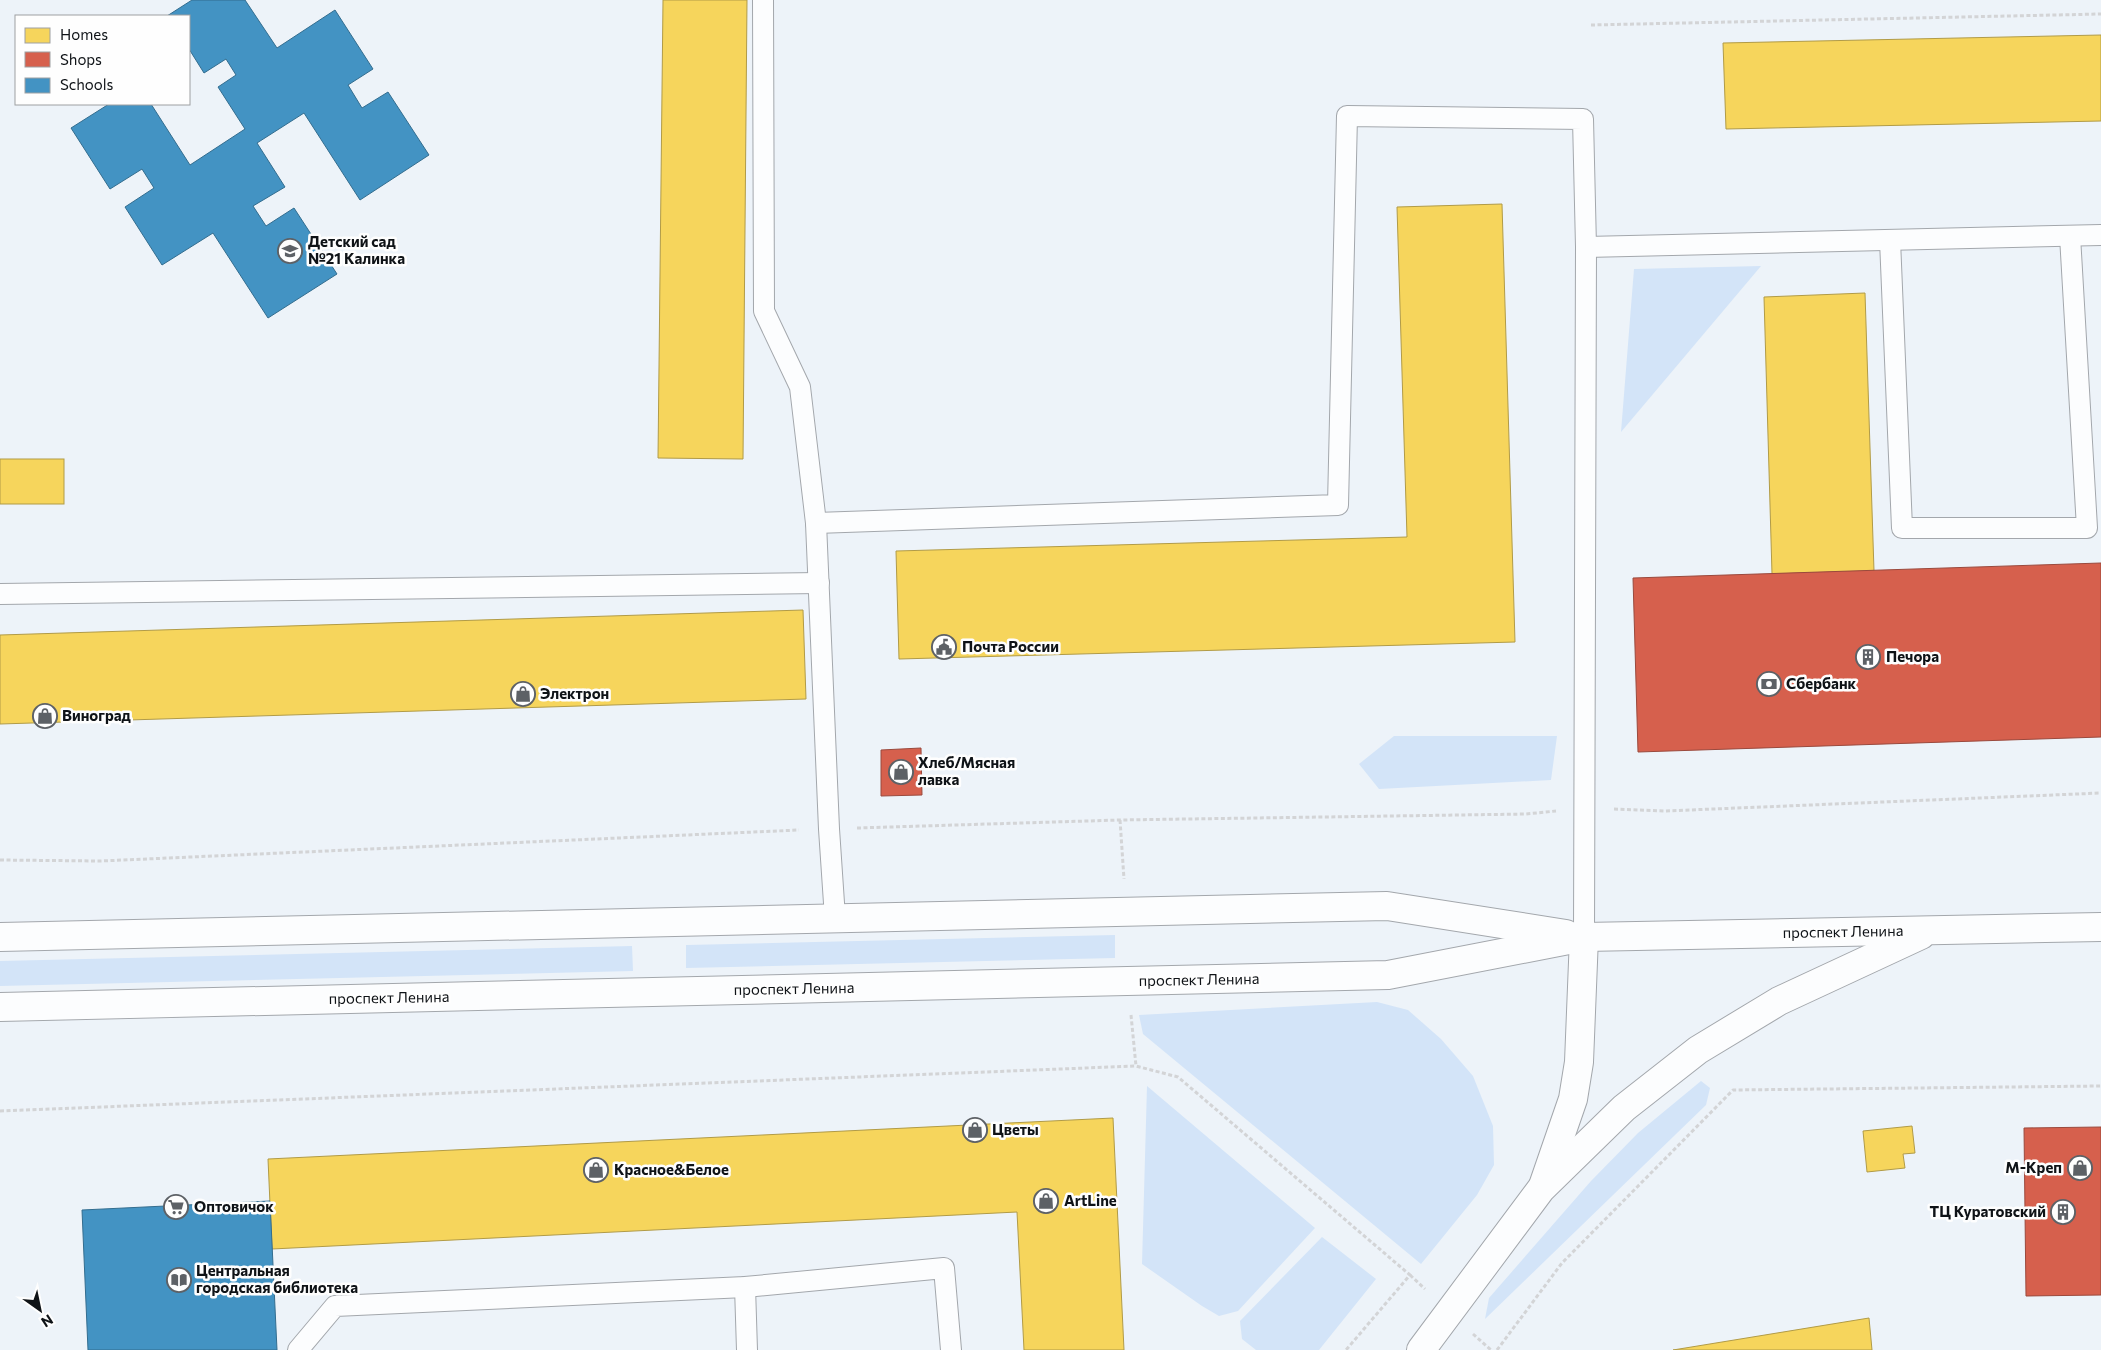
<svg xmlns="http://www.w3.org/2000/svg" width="2101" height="1350" viewBox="0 0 2101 1350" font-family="Commissioner,sans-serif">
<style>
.green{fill:#d3e4f8}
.homes{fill:#f6d55c;stroke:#b19b47}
.shops{fill:#d6604d;stroke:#9a493d}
.schools{fill:#4393c3;stroke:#336d8f}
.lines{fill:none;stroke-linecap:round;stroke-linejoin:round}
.service-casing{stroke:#a3a7ac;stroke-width:22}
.secondary-casing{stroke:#a3a7ac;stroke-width:30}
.path{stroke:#d3d4d6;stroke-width:3;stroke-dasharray:4 2.5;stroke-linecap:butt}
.service{stroke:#fcfdfe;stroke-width:20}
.secondary{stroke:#fcfdfe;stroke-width:28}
.labels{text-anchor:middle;stroke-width:5;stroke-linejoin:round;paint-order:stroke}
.poi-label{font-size:15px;font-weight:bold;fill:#0f1317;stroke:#fefefe;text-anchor:start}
.street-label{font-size:15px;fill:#0f1317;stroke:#fefefe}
</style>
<rect width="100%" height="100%" fill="#edf3f9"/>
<g class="green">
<polygon points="1761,266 1621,432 1634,269"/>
<polygon points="1394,736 1557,736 1551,780 1379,789 1359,764"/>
<polygon points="1115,935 1115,958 686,968 686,945"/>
<polygon points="632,946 633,971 0,986 0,961"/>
<polygon points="1377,1002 1408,1010 1441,1039 1473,1076 1493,1126 1494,1165 1477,1195 1421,1264 1143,1034 1139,1015"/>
<polygon points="1701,1081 1710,1088 1706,1105 1485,1319 1489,1298 1591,1181 1638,1133"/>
<polygon points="1147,1086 1315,1228 1238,1311 1219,1316 1202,1306 1142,1264"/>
<polygon points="1322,1237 1376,1279 1319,1350 1256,1350 1242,1339 1240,1321"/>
</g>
<g class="homes">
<polygon points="663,0 747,0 743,459 658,458"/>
<polygon points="2101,35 2101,121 1726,129 1723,43"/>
<polygon points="1502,204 1515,642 899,659 896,551 1407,537 1397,207"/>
<polygon points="1865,293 1874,571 1772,574 1764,297"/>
<rect x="0" y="459" width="64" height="45"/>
<polygon points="803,610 806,699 0,724 0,635"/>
<polygon points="1113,1118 1124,1350 1024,1350 1017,1212 272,1249 268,1159"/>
<polygon points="1912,1126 1915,1153 1903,1154 1905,1168 1867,1172 1863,1131"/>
<polygon points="1869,1318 1872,1350 1673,1350"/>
</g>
<g class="shops">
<polygon points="2101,563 2101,737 1638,752 1633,578"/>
<polygon points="921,748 922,795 881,796 881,750"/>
<polygon points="2101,1127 2101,1295 2026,1296 2024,1128"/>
</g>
<g class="schools">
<polygon points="192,0 245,0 277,48 335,10 373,69 348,85 362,108 388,92 429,155 360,200 304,113 257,143 285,187 253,206 266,226 294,208 337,274 268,318 213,233 162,265 125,207 154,188 142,169 110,189 71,128 109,104 151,104 190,165 245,129 218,87 236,75 226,59 204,73 189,49 189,16 167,16"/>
<polygon points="270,1201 277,1350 88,1350 82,1210"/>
</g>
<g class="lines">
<defs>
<g id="service">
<polyline points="763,0 764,311 800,387 816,523 829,829 835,918"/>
<polyline points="1890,240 1902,528 2087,528 2070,236"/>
<polyline points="1586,247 2101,235"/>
<polyline points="816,523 1338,505 1347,116 1583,119 1586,247 1584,937"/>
<polyline points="0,594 819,583"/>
<polyline points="745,1287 747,1350"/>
<polyline points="298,1350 335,1306 745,1287 944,1268 951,1350"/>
</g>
<g id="secondary">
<polyline points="0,937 1387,906 1566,934"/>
<polyline points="0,1007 1388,975 1584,937 2101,927"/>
<polyline points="1544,1183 1573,1099 1579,1062 1584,937"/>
<polyline points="1421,1350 1541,1189 1624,1108 1698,1050 1779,1001 1921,935"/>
</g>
</defs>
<use href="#service" class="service-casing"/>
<use href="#secondary" class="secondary-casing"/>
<g class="path">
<polyline points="1591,25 2101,14"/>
<polyline points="1614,809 1665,811 2101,793"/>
<polyline points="1120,820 1124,879"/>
<polyline points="857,828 1120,820 1526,814 1556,811"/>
<polyline points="0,860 101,861 799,830"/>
<polyline points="1131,1015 1136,1066 1178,1077 1410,1275 1346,1350"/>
<polyline points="0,1111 1136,1066"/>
<polyline points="1410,1275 1425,1289"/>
<polyline points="1473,1334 1491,1350"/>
<polyline points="1497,1350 1562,1263 1733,1090 2101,1086"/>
</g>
<use href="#service" class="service"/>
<use href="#secondary" class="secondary"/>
</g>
<defs>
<symbol id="school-ring" viewBox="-11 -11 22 22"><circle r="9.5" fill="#fefefe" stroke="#5d6166" stroke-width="1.5"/><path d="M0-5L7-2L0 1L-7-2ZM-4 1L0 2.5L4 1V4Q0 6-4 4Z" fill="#5d6166"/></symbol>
<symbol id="civic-ring" viewBox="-11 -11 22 22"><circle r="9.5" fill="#fefefe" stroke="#5d6166" stroke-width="1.5"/><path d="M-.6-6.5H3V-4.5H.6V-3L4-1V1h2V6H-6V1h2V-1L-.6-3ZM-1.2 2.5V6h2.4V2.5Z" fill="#5d6166"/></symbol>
<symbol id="building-ring" viewBox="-11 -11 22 22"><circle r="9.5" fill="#fefefe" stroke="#5d6166" stroke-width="1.5"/><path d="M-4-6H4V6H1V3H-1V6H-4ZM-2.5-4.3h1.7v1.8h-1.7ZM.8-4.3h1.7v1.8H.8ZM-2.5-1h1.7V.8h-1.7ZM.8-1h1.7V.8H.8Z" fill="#5d6166"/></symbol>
<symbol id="bank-ring" viewBox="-11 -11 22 22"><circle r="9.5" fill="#fefefe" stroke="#5d6166" stroke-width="1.5"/><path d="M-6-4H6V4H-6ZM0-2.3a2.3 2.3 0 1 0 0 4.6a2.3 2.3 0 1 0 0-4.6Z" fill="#5d6166"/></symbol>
<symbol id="shop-ring" viewBox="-11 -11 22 22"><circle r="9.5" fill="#fefefe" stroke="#5d6166" stroke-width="1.5"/><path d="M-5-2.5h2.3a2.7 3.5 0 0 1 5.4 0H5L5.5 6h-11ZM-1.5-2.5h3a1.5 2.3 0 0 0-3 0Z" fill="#5d6166"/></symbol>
<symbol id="supermarket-ring" viewBox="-11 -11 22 22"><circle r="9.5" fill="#fefefe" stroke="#5d6166" stroke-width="1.5"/><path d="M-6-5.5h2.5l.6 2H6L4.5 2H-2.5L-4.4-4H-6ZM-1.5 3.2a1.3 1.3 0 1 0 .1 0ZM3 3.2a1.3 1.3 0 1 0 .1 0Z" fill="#5d6166"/></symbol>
<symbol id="library-ring" viewBox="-11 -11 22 22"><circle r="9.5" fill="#fefefe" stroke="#5d6166" stroke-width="1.5"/><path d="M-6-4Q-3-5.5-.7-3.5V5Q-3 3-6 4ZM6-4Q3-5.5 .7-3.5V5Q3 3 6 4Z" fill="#5d6166"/></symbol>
</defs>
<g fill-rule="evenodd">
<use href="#school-ring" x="276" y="237" width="28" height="28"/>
<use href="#civic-ring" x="930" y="633" width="28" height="28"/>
<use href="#building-ring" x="1854" y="643" width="28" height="28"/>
<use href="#bank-ring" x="1755" y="670" width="28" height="28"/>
<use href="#shop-ring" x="509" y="680" width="28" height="28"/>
<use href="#shop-ring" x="31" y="702" width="28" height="28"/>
<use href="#shop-ring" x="887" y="758" width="28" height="28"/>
<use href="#shop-ring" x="961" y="1116" width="28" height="28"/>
<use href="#shop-ring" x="2066" y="1154" width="28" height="28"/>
<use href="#shop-ring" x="582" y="1156" width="28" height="28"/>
<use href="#shop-ring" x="1032" y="1187" width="28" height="28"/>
<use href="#supermarket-ring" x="162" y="1193" width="28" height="28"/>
<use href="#building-ring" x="2049" y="1198" width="28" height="28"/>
<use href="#library-ring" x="165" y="1266" width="28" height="28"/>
</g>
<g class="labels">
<g class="poi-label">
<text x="308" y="247">Детский сад<tspan x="308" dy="17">№21 Калинка</tspan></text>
<text x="962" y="652">Почта России</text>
<text x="1886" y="662">Печора</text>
<text x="1786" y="689">Сбербанк</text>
<text x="540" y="699">Электрон</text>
<text x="62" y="721">Виноград</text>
<text x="918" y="768">Хлеб/Мясная<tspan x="918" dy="17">лавка</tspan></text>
<text x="992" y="1135">Цветы</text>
<text x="2062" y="1173" text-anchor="end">М-Креп</text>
<text x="614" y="1175">Красное&amp;Белое</text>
<text x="1064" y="1206">ArtLine</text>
<text x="194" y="1212">Оптовичок</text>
<text x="2046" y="1217" text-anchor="end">ТЦ Куратовский</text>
<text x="196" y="1276">Центральная<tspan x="196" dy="17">городская библиотека</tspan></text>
</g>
<g class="street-label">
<text transform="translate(1843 932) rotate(-1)" y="5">проспект Ленина</text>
<text transform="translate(1199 980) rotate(-1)" y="5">проспект Ленина</text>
<text transform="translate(794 989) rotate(-1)" y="5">проспект Ленина</text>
<text transform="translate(389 998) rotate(-1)" y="5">проспект Ленина</text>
</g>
</g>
<rect x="15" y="15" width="175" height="90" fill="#fefefe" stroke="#9ea0a2"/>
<rect x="25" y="28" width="25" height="15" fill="#f6d55c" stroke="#9ea0a2"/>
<text x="60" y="40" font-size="15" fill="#0f1317">Homes</text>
<rect x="25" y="52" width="25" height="15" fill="#d6604d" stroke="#9ea0a2"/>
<text x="60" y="65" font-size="15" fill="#0f1317">Shops</text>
<rect x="25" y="78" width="25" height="15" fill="#4393c3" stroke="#9ea0a2"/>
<text x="60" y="90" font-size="15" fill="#0f1317">Schools</text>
<g transform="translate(40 1310) rotate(147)" stroke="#fefefe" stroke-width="4" paint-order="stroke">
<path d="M0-4L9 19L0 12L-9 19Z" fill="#0f1317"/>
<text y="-8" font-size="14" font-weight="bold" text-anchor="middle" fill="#0f1317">N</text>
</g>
</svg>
